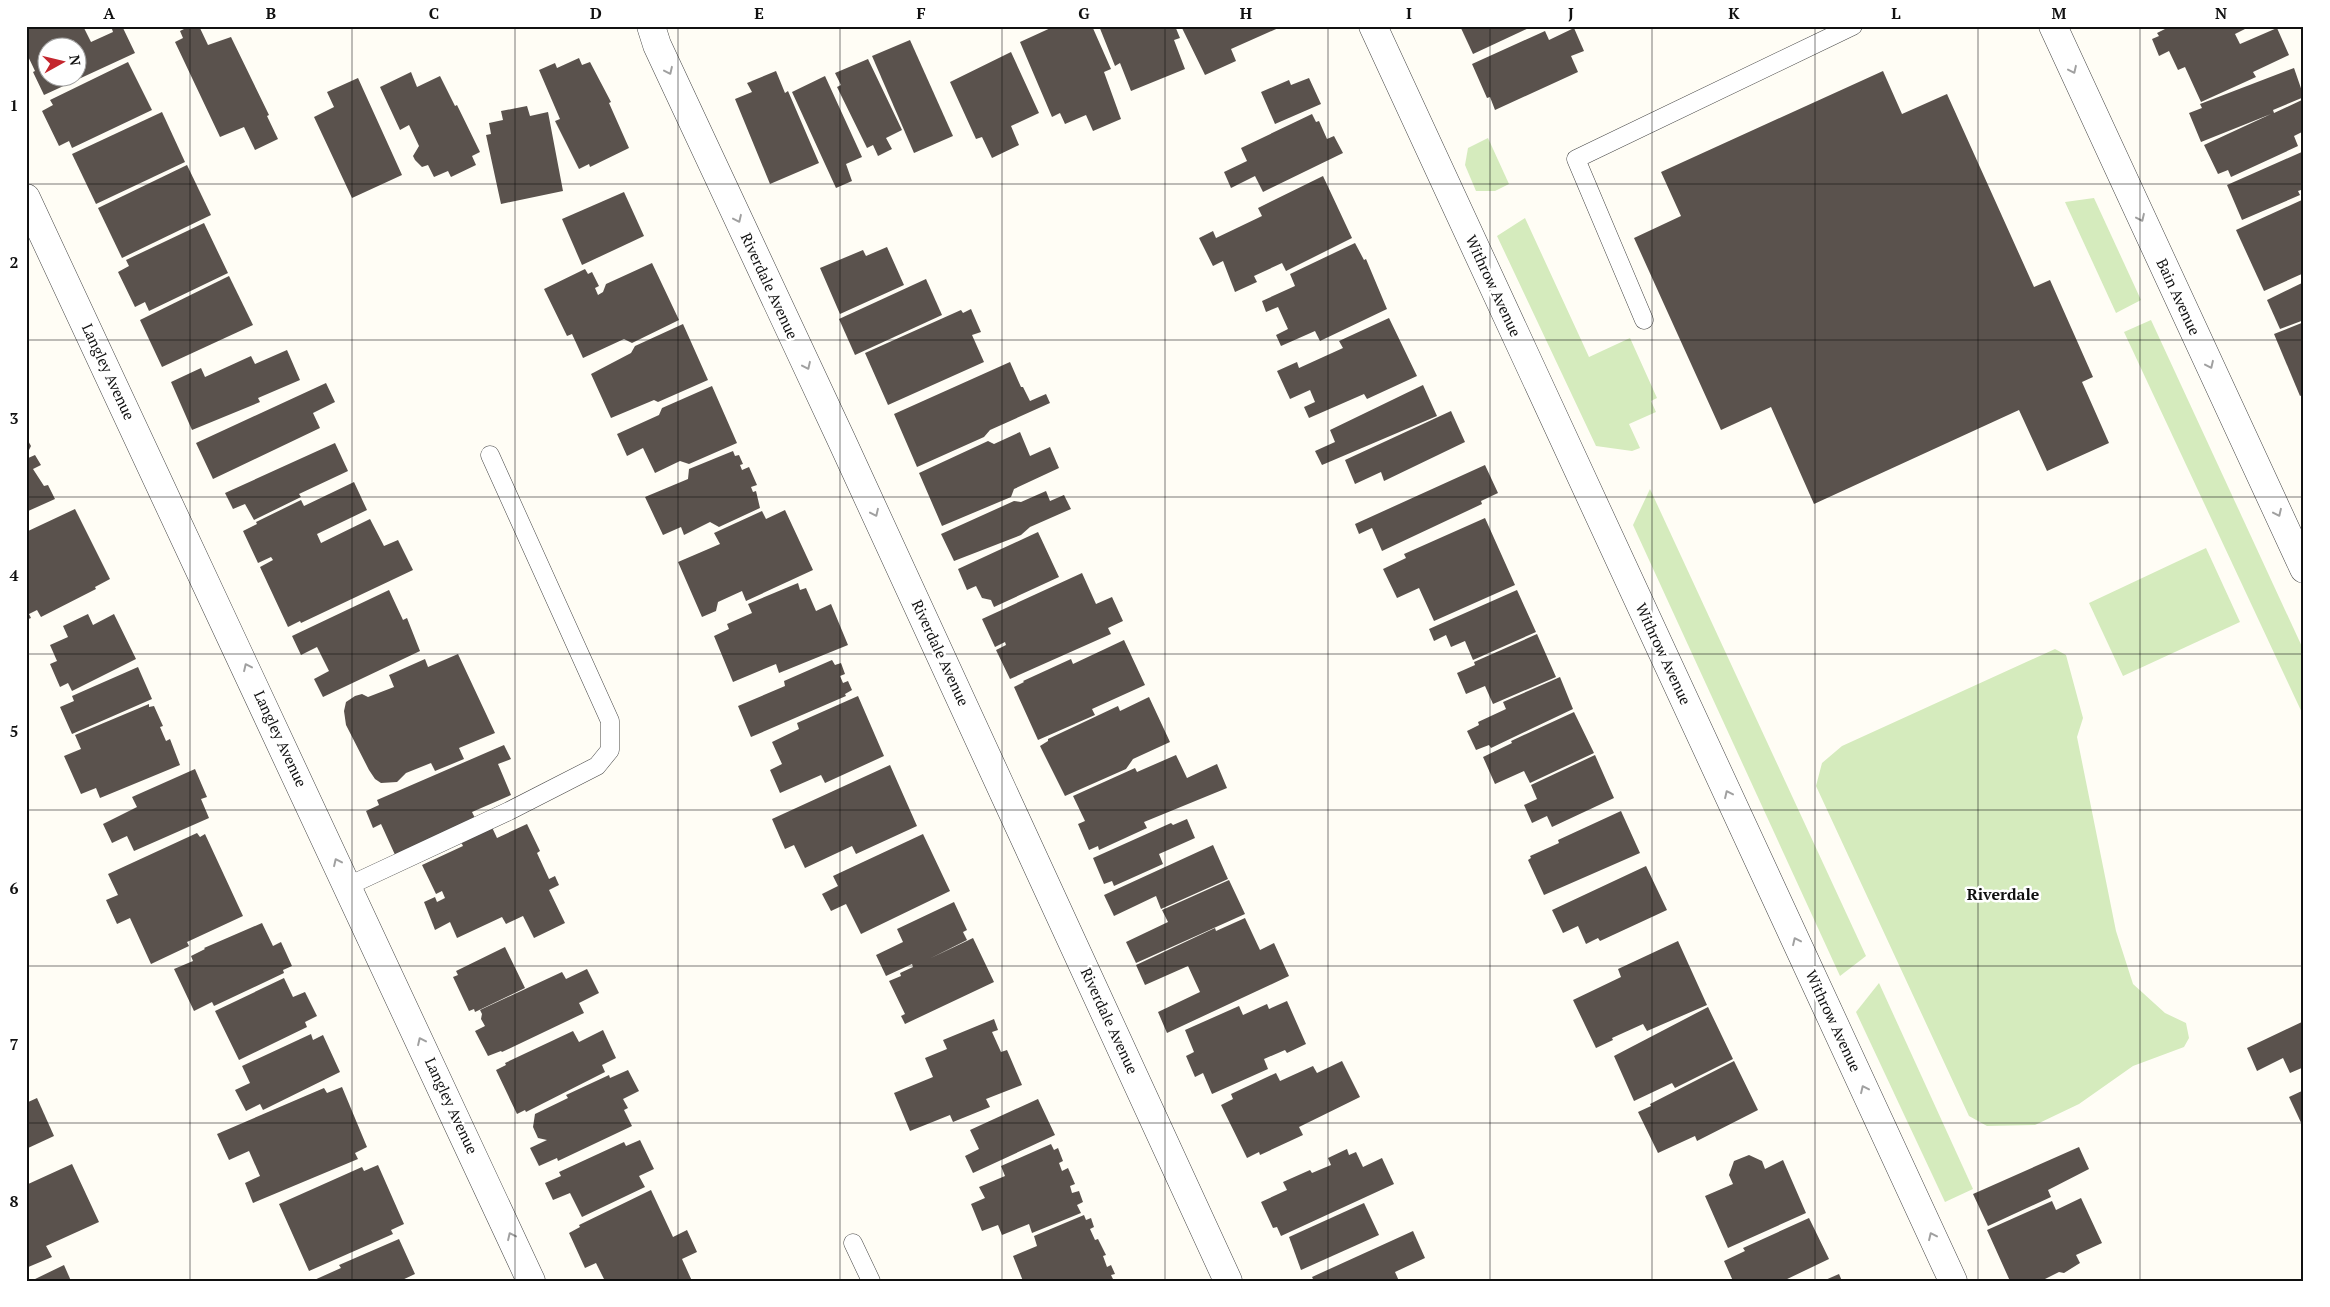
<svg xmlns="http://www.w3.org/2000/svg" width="2330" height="1307" viewBox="0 0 2330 1307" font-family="'PT Serif',serif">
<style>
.green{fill:#d5ebbd}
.building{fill:#5a524d;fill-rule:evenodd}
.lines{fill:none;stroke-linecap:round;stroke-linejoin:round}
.lane-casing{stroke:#444;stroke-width:19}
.street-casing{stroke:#444;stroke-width:29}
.lane{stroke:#fff;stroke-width:18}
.street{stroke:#fff;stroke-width:28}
.oneway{stroke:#a0a0a0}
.grid{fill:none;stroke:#111;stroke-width:1;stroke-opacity:0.55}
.labels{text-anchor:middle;stroke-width:5;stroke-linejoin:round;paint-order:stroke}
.street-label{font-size:15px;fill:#111;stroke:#fff}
.neighbourhood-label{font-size:16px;font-weight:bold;fill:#111;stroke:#fff}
.neatline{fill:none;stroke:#111;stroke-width:2}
.grid-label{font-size:16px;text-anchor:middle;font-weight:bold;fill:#111}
</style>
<rect width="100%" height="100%" fill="#fffdf5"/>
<g class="green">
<polygon points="1488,138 1509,184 1495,191 1476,191 1465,165 1468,148"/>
<polygon points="2094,198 2141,300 2116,313 2065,202"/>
<polygon points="1525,218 1589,357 1630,338 1657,398 1651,401 1656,412 1629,424 1640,448 1632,451 1596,446 1497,236"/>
<polygon points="2151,320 2304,651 2304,717 2124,332"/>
<polygon points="1650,489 1866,956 1840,976 1633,525"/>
<polygon points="2206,548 2240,622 2123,676 2089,603"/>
<polygon points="2055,649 2066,655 2083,718 2077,737 2116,931 2133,984 2165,1013 2186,1023 2189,1038 2184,1047 2133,1066 2079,1104 2035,1125 1987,1126 1969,1116 1816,786 1822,763 1842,746"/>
<polygon points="1879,983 1973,1189 1945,1202 1856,1012"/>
</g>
<g class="building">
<path d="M30,26H83L91,42L113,32L111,26H126L123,28L135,53L44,95L33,72L35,71L26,52V28ZM48,48H78V78H48Z"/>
<polygon points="190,26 199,26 208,45 231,37 269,115 267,116 278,139 255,150 244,127 220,137 175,42 183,38 180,31"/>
<polygon points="1055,26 1092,26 1111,69 1104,72 1121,119 1093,131 1086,115 1065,124 1060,113 1052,117 1020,42"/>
<polygon points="1099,26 1175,26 1180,38 1174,40 1185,69 1131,91 1120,63 1115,66"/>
<polygon points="1181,26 1283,26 1231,49 1236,61 1205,75"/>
<polygon points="1460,26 1533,26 1473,54"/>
<polygon points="2171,26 2244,26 2245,29 2235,34 2240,44 2277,28 2289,55 2253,72 2256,77 2201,102 2185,67 2178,70 2169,51 2159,56 2152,39 2159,36 2157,33"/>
<polygon points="1574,28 1584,51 1571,56 1578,72 1495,110 1490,97 1487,98 1472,64 1545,31 1549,40"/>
<polygon points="910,40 953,136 914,153 872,56"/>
<polygon points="1011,52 1039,113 1011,126 1019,145 992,158 982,137 976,139 950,82"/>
<polygon points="579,58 582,65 590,62 611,102 609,103 629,148 590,167 589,164 579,169 555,121 560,119 539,70 555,63 557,68"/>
<polygon points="868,59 902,130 886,138 892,149 878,156 873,145 867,148 837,87 841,85 835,73"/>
<polygon points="128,62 152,110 72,148 69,141 59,146 42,111 53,105 50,100"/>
<polygon points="2294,68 2304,97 2273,110 2274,113 2304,99 2304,131 2294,136 2298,146 2231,177 2228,170 2218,174 2204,145 2271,114 2201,142 2189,113 2202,108 2200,104"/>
<polygon points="776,71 785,93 788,91 819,163 770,184 735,99 752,92 747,83"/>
<polygon points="1883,71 1902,114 1947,94 2034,287 2050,280 2093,377 2082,382 2109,443 2047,471 2019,410 1814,504 1771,407 1721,430 1634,238 1681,216 1661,172"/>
<polygon points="411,72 417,87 440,76 455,106 457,105 480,152 472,156 476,165 451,177 448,171 434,177 428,165 422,167 415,160 413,156 419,146 409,125 400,130 380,87"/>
<polygon points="825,76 862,157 846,164 852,181 836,188 792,92"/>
<polygon points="358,78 402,175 352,198 314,117 334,107 327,92"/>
<polygon points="1309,78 1321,104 1275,124 1261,92 1289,80 1291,85"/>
<polygon points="527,106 530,116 548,112 563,191 501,204 486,135 491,134 489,123 503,120 501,111"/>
<polygon points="162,112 185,162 96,204 72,154"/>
<polygon points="1312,114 1316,122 1319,121 1327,139 1334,136 1343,153 1263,192 1255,176 1231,188 1224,172 1247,161 1241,148"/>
<polygon points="2304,151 2304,189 2298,191 2300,195 2242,220 2227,185"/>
<polygon points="187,165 211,215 122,258 98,208"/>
<polygon points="1323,176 1352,238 1286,271 1282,263 1254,276 1257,282 1235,292 1223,261 1213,266 1199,238 1213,231 1216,238 1262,216 1258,208"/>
<polygon points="624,192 644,236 582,265 562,219"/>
<polygon points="2304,199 2304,273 2264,291 2236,230"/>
<polygon points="204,223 228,273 149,311 145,302 135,307 118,272 129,266 126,260"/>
<polygon points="1355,243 1364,260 1366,259 1387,309 1320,341 1315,331 1281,346 1276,335 1288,329 1278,307 1266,312 1262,301 1295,286 1290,274"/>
<polygon points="887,247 904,285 840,314 820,268 863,250 866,256"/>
<polygon points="652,263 679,320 632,343 624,339 583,358 572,334 567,336 544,289 585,269 588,274 592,272 599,286 595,288 598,295 603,292 606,284"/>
<polygon points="229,276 253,325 162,367 140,320"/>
<polygon points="926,279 942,315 855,355 839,319"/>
<polygon points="2304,282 2304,320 2280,329 2267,300"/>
<polygon points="971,309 981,332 972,335 984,362 888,405 865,353 961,310 963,313"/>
<polygon points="1389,318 1417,376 1367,399 1364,394 1309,418 1304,407 1315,402 1310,390 1290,399 1277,371 1297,362 1299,368 1343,348 1339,341"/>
<polygon points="2304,322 2304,394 2300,396 2274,334"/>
<polygon points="683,324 708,380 658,402 654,400 611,418 591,374 631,353 635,346"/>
<polygon points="287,350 300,380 258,398 260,402 192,430 171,382 201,368 205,377 251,356 255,364"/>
<polygon points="1010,362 1021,387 1023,387 1030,401 1046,394 1050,403 990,430 984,437 917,467 894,414"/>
<polygon points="326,383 335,402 313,413 320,428 213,479 196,443"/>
<polygon points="1423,385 1437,416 1322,465 1315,451 1335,442 1330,430"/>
<polygon points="712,386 737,443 689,464 680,461 655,473 643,448 627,456 617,434 659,415 662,408"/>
<polygon points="1451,411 1465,442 1384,481 1381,472 1355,484 1345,460"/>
<polygon points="1020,432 1030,456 1050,447 1059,468 1014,489 1011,497 942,526 919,473 988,441 994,444"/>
<polygon points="26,437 31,446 26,456"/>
<polygon points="335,443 348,471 299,494 301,497 254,520 245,504 233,509 225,493"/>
<polygon points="733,451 735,456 739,455 743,464 740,465 742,470 749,467 757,485 751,487 753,492 756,491 760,508 719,527 710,522 684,535 681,527 663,535 645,497 688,479 689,469"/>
<polygon points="35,455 41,465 33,469 44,486 48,485 55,499 26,512 26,459"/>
<polygon points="1485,465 1498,493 1481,501 1482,504 1382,551 1372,528 1359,534 1355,524"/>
<polygon points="354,482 367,510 317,534 321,543 370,519 384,546 398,540 413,570 301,623 300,621 288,627 260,567 273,560 271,557 258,563 243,531 257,524 256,522 301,500 304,506"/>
<polygon points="1046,491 1050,501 1064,495 1071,509 1030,527 1021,535 954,561 941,534 1014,501 1021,502"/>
<polygon points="75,509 110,579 95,587 96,589 41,617 37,610 29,614 31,618 26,620 26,532"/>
<polygon points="785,510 813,570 746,601 742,591 718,602 716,611 702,617 678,562 720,544 714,533 762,511 766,519"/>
<polygon points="1485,518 1515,585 1434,621 1419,588 1397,598 1383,569 1406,558 1404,554"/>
<polygon points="1038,532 1059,577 994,607 991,600 982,598 976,586 967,590 958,569"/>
<polygon points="1082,573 1096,604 1112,597 1123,621 1108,628 1111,634 1010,679 996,650 1006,645 1005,642 995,647 982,619"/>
<polygon points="798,583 800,590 806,588 816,611 831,604 848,645 779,673 776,664 733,682 714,636 729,629 727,624 752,613 748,604"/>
<polygon points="389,590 403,620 407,618 420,651 323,697 314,679 329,671 317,647 301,655 292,636"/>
<polygon points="1517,590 1536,632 1473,660 1465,641 1451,647 1446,635 1434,641 1429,629"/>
<polygon points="88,614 93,625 114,614 136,659 72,691 68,683 60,687 50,664 57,661 50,645 68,637 63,626"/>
<polygon points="1537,634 1556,677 1493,704 1485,686 1466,694 1457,673 1475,665 1474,662"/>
<polygon points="1124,640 1145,685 1092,709 1095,715 1038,740 1014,687 1024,682 1023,681 1071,659 1073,664"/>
<polygon points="458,654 495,733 459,748 464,759 435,771 431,763 406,773 397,782 381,783 375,779 369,770 346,725 344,711 346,702 355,696 362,694 368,697 394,687 389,675 425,659 428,667"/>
<polygon points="832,660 835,665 841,663 845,674 840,676 843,683 848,681 852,690 845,694 846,696 751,737 738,706 785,686 784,681"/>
<polygon points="138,667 152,699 72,734 60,707 74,701 72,696"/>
<polygon points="1560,677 1573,709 1491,748 1489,745 1476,750 1467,731 1479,725 1478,722 1506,709 1503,702"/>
<polygon points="858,696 884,756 825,783 821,775 780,793 770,770 782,764 772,742 799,729 797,723"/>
<polygon points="1149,697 1170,742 1133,759 1126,769 1065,796 1040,746 1048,741 1048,739 1118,706 1120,711"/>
<polygon points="149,704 149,707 154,706 163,726 160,727 166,741 170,739 180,765 100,798 96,788 81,794 64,756 81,749 75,735"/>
<polygon points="1574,712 1594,753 1530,783 1524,771 1495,784 1483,757 1512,743 1511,741"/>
<polygon points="504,745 511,759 498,764 511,795 472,812 477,822 396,857 381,824 373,828 366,811 379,805 377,800"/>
<polygon points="1176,755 1187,778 1217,764 1227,788 1144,822 1147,828 1099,850 1098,846 1089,850 1078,824 1085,821 1073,796 1135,768 1137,772"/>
<polygon points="1595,755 1614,798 1552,827 1547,816 1532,823 1524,805 1537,799 1531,785"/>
<polygon points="890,765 917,826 856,854 852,846 805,868 794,845 785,849 772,819"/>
<polygon points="195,769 207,797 201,799 209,818 134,851 127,836 112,843 103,824 137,807 132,797"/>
<polygon points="1621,811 1640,853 1544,895 1528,860 1531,858 1530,856 1559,843 1558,840"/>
<polygon points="1187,819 1195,838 1159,854 1163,864 1114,886 1112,881 1104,884 1093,858 1171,823 1173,825"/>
<polygon points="490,823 497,838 527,824 540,851 537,853 549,879 555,876 559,885 549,890 565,923 534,938 523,916 506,924 502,917 457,938 450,922 435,930 424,902 435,897 437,902 445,898 442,891 436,894 422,865 463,846 459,838"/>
<polygon points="197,833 200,837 205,834 243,916 187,942 189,946 151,964 130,918 117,924 106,900 118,895 108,874"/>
<polygon points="923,834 950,891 861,934 846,904 831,911 822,894 838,886 833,876"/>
<polygon points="1213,845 1228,879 1161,909 1156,896 1114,916 1104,895"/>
<polygon points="1646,866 1667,910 1600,941 1598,938 1586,944 1578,926 1563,933 1552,910"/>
<polygon points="1229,880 1245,914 1136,963 1126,942 1168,922 1162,910"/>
<polygon points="954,902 967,930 963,932 967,940 931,958 973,938 994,982 905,1024 901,1016 905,1014 889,981 901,976 900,973 913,967 912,964 886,976 876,955 903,942 897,929"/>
<polygon points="1245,918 1260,950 1274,943 1289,976 1167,1033 1158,1012 1200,992 1188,966 1145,985 1136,965 1215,928 1216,931"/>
<polygon points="262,923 273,946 281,942 292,966 283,970 284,973 214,1006 212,1002 194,1011 174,969 193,961 191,956 205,949 204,948"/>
<polygon points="1678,941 1707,1005 1647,1031 1643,1024 1612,1038 1613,1040 1596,1048 1573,1000 1621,977 1618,969"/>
<polygon points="505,947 525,988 475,1012 474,1009 469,1011 453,977 458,975 456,971"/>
<polygon points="587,969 599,993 579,1003 584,1013 502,1052 501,1051 488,1056 475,1031 485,1026 481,1019 482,1014 480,1010 562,972 566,979"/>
<polygon points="284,978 293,997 305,992 317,1016 305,1022 307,1027 239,1060 215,1011"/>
<polygon points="1287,1001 1306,1044 1287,1053 1285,1050 1264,1059 1268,1069 1212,1094 1203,1073 1195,1077 1186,1056 1194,1052 1185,1030 1239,1006 1243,1015 1267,1004 1269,1009"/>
<polygon points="1708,1007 1733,1059 1675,1088 1672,1083 1634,1101 1614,1056"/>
<polygon points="994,1019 998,1030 992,1032 1001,1052 1007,1050 1022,1085 986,1099 990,1107 953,1122 950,1115 910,1131 894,1093 933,1077 925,1058 947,1049 943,1040"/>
<polygon points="2304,1021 2304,1067 2290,1073 2283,1058 2257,1071 2247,1048"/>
<polygon points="603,1030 616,1058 602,1065 605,1072 526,1112 525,1110 517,1114 496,1070 506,1065 505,1063 573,1031 579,1042"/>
<polygon points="311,1034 313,1040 323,1035 340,1072 263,1110 260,1104 246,1111 235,1090 250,1083 242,1066"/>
<polygon points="1342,1061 1360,1097 1299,1127 1303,1135 1260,1155 1259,1152 1247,1158 1221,1105 1233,1099 1231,1094 1276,1073 1280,1081 1313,1066 1317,1073"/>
<polygon points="1734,1061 1758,1110 1697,1141 1695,1136 1658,1153 1638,1112 1651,1106 1650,1104"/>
<polygon points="628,1070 639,1091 623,1099 628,1108 624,1110 632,1126 558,1161 557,1158 539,1166 530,1148 547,1140 538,1138 533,1127 535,1114 568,1098 566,1095 609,1075 610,1078"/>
<polygon points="342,1087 367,1147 355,1153 358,1159 253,1203 245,1183 260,1176 249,1151 229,1160 217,1134 324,1088 327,1093"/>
<polygon points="2304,1090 2304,1129 2289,1097"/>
<polygon points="37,1098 54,1136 26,1149 26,1103"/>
<polygon points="1038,1099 1055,1135 973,1173 965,1156 979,1149 970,1130"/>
<polygon points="640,1140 654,1169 639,1176 645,1187 582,1217 570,1193 553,1200 545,1183 561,1176 559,1172 624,1142 626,1146"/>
<polygon points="1051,1144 1054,1150 1058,1148 1063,1161 1059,1163 1062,1171 1068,1168 1075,1184 1070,1186 1072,1193 1079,1191 1083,1202 1077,1205 1081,1213 1032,1233 1029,1224 1002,1235 998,1225 982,1231 971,1204 985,1198 979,1187 1005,1176 1001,1166"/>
<polygon points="2079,1147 2089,1169 2048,1190 2051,1197 1988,1226 1973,1194"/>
<polygon points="1347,1149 1349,1155 1356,1152 1363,1167 1382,1158 1394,1184 1281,1236 1277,1227 1273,1228 1261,1202 1287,1190 1283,1182 1310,1170 1312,1173 1331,1165 1328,1158"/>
<polygon points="1749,1155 1762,1161 1765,1169 1783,1160 1806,1213 1728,1248 1705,1196 1733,1184 1729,1175 1734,1161"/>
<polygon points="72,1164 99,1222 46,1246 52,1257 26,1268 26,1185"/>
<polygon points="378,1165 404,1224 391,1230 393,1234 309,1271 279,1204 362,1167 364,1171"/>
<polygon points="651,1190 673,1237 687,1230 697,1252 682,1259 692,1281 605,1281 596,1263 585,1268 569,1233 580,1227 579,1225"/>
<polygon points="2081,1198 2102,1243 2076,1255 2080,1263 2064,1273 2059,1272 2041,1281 2010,1281 1987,1230 2052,1201 2056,1210"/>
<polygon points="1364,1203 1379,1235 1301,1270 1289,1237"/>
<polygon points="1084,1215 1086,1220 1091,1218 1094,1227 1090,1229 1095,1240 1098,1239 1106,1255 1103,1256 1107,1267 1111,1265 1115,1274 1111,1275 1114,1281 1023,1281 1013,1256 1037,1246 1034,1236"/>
<polygon points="1809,1218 1829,1259 1783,1281 1733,1281 1724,1261 1745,1251 1743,1248"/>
<polygon points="1413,1231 1425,1258 1395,1272 1399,1281 1314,1281 1312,1277"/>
<polygon points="399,1239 415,1274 400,1281 312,1281 341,1268 339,1265"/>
<polygon points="64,1265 71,1281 31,1281"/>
<polygon points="1839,1274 1842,1281 1823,1281"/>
</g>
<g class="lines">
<defs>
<g id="lane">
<polyline points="1644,320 1576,159 1853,26"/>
<polyline points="348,886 509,811 597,766 610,750 610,721 490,455"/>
<polyline points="853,1243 871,1281"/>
</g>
<g id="street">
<polyline points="651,26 657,45 841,439 1228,1281"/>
<polyline points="1373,26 1953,1281"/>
<polyline points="2053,26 2304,569"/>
<polyline points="26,198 531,1281"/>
</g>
</defs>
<use href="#lane" class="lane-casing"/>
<use href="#street" class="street-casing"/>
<use href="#lane" class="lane"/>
<use href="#street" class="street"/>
</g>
<defs><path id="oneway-chevron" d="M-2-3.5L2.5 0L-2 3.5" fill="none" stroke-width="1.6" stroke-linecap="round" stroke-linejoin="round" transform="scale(1.25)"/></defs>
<g class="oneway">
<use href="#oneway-chevron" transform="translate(2073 70) rotate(65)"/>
<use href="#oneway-chevron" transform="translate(669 71) rotate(65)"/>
<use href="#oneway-chevron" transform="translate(2141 218) rotate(65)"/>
<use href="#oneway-chevron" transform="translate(738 219) rotate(65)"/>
<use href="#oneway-chevron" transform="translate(2210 365) rotate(65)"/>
<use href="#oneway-chevron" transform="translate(807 366) rotate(65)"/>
<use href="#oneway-chevron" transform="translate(875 513) rotate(65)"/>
<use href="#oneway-chevron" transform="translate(2278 513) rotate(65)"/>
<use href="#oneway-chevron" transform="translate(247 667) rotate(-115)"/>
<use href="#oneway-chevron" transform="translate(1728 794) rotate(-115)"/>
<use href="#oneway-chevron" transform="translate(337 862) rotate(-115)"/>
<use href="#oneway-chevron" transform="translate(1796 941) rotate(-115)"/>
<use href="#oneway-chevron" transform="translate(421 1041) rotate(-115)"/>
<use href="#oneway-chevron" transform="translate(1864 1089) rotate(-115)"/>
<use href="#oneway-chevron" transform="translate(511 1236) rotate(-115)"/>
<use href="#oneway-chevron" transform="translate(1932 1236) rotate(-115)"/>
</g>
<path class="grid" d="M190,26V1281M352,26V1281M515,26V1281M678,26V1281M840,26V1281M1002,26V1281M1165,26V1281M1328,26V1281M1490,26V1281M1652,26V1281M1815,26V1281M1978,26V1281M2140,26V1281M26,184H2304M26,340H2304M26,497H2304M26,654H2304M26,810H2304M26,966H2304M26,1123H2304"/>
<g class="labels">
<g class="street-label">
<text transform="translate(769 286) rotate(65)" y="5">Riverdale Avenue</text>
<text transform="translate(1493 286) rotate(65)" y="5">Withrow Avenue</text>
<text transform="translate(2178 297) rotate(65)" y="5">Bain Avenue</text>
<text transform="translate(108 372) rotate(65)" y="5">Langley Avenue</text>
<text transform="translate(940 653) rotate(65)" y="5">Riverdale Avenue</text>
<text transform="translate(1663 654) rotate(65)" y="5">Withrow Avenue</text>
<text transform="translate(280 739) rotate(65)" y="5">Langley Avenue</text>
<text transform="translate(1109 1021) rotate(65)" y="5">Riverdale Avenue</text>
<text transform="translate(1833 1021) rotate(65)" y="5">Withrow Avenue</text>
<text transform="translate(451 1106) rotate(65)" y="5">Langley Avenue</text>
</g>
<g class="neighbourhood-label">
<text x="2003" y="900">Riverdale</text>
</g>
</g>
<rect width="2330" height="1307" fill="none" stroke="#ffffff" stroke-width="55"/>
<g transform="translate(62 62) rotate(82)"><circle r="24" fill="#ffffff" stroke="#a0a0a0"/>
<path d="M0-4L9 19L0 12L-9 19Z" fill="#c4262e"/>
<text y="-8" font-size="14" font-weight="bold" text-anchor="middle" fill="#111111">N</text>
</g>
<rect x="28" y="28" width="2274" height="1252" class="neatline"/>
<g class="grid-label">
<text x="109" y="19">A</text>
<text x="271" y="19">B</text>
<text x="434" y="19">C</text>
<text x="596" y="19">D</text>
<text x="759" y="19">E</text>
<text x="921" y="19">F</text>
<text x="1084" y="19">G</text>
<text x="1246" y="19">H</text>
<text x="1409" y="19">I</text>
<text x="1571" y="19">J</text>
<text x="1734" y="19">K</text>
<text x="1896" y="19">L</text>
<text x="2059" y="19">M</text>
<text x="2221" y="19">N</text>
<text x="14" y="111">1</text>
<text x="14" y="268">2</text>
<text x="14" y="424">3</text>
<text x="14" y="581">4</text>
<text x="14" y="737">5</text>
<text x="14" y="894">6</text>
<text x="14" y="1050">7</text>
<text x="14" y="1207">8</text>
</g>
</svg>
